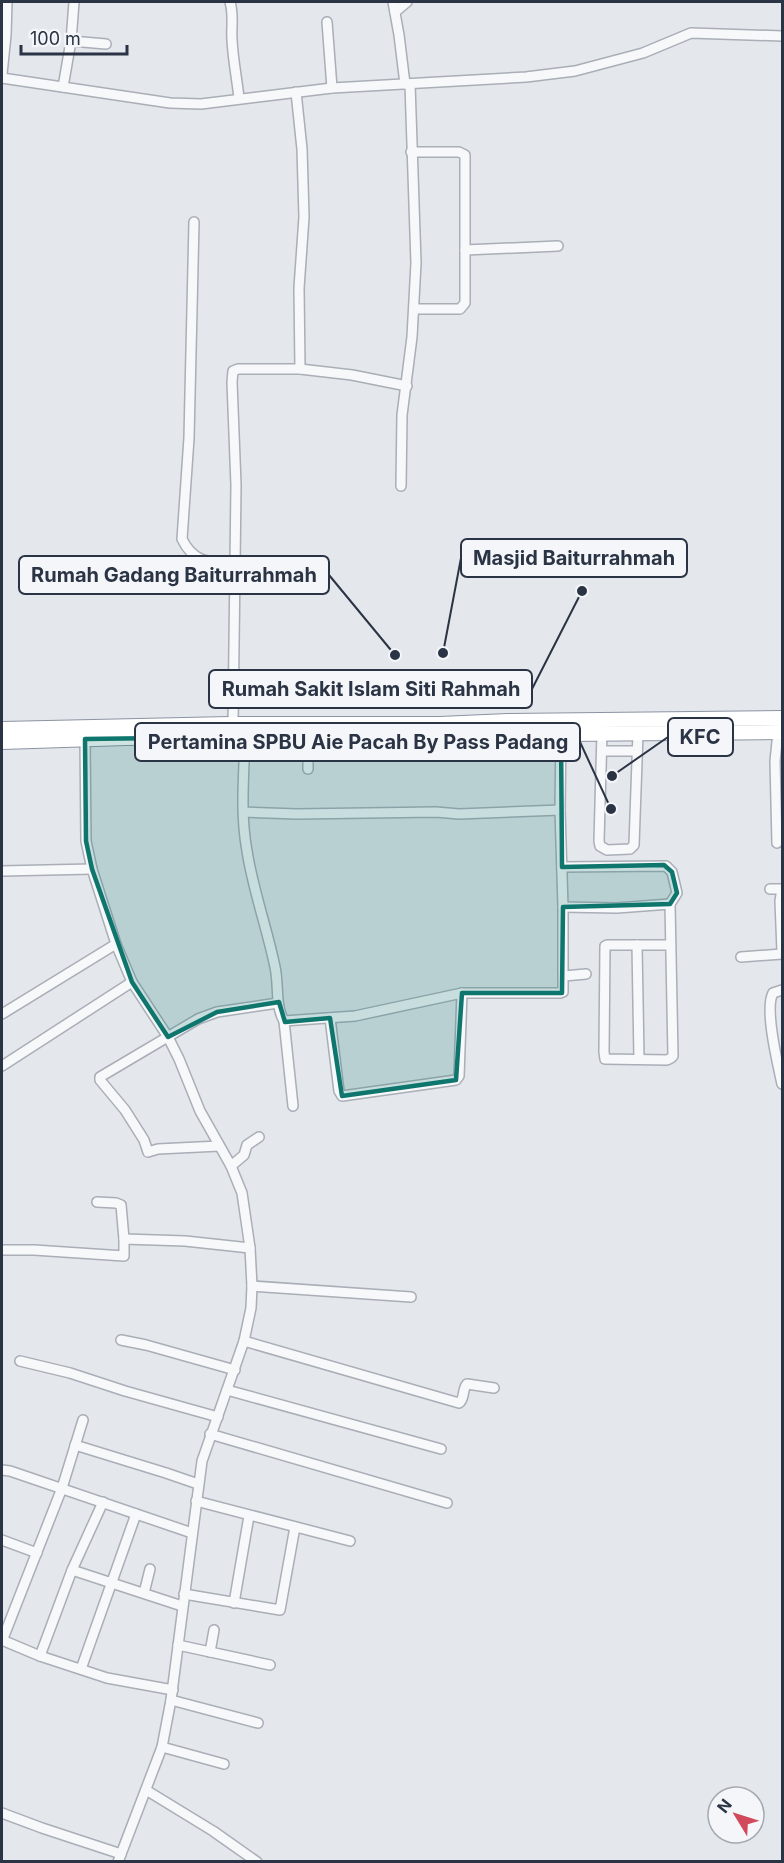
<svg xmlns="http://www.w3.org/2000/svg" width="784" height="1863" viewBox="0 0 784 1863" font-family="Inter,sans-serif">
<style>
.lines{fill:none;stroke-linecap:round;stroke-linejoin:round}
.minor-casing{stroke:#a9aeb7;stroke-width:12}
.highway-casing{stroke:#8b94a3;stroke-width:16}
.minor{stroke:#f7f8fa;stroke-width:9}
.highway{stroke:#fff;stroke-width:14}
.marked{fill:#0f766e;fill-opacity:0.2;stroke:#0f766e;stroke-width:4.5;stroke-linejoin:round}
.leader{fill:none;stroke:#2b3445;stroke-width:2}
.callout-dot{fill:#2b3445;stroke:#f4f6f9;stroke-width:2}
.callout{fill:#f4f6f9;stroke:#2b3445;stroke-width:2}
.callout-label{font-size:20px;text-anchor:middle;font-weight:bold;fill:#2b3445}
</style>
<rect width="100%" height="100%" fill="#e4e7ec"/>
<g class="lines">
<defs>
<g id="minor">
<path d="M230,2C234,15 231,27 232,40C233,60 237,79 239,98"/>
<polyline points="393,2 399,35 405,84"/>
<polyline points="395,12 407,2"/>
<polyline points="327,22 332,88"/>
<polyline points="71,41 106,44"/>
<polyline points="2,74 6,35 7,2"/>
<polyline points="2,78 170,103 201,104 332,88 526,77 575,71 643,53 691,33 782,36"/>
<polyline points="63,87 71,41 74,2"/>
<polyline points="411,152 459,152 465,155 465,303 460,309 414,309"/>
<path d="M194,222L189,438L182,539C194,564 211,562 235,564"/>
<polyline points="465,250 558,246"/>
<polyline points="300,369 352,375 407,386"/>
<polyline points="401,486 402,415 412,337 416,263 410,84"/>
<polyline points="233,724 236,485 232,382 233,371 238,369 300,369 299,288 304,217 302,149 296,92"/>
<polyline points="602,733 599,841 600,846 607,850 630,849 634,845 638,733"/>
<polyline points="308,735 308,769"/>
<polyline points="85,739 86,841 92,869 116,944 132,982 168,1037 179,1059 200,1111 231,1166 242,1193 250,1248 252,1286 251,1308 244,1341 202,1461 171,1700 162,1747 118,1862"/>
<polyline points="602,751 637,751"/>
<polyline points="560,810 561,733"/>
<path d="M243,812L297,814L436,812L459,814L560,810L563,907V992L560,993H462L355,1016L284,1021C275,1006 279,985 275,967C267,928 253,890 247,851C240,813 244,775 245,736"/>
<polyline points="777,843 775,761 778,732"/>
<polyline points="562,867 666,866 672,872 677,893 670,904"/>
<polyline points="2,871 92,869"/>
<polyline points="770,889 782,889 780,901 782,951"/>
<polyline points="563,907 617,908 670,904 673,1056 671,1058 667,1060 605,1059 604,1052 605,946 607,945 671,945"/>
<polyline points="637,945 639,1059"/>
<polyline points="741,957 782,954"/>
<polyline points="564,976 586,974"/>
<path d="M782,990L773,993C764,1009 778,1065 782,1084"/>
<polyline points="2,1014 116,944"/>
<polyline points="330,1018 339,1091 342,1096 456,1080 459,1076 462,993"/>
<polyline points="284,1021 293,1106"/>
<polyline points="2,1066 132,982"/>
<polyline points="219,1146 158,1149 148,1152 144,1140 125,1110 100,1080 100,1077 198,1019 217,1012 278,1003"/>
<polyline points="231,1166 244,1155 247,1145 259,1137"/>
<polyline points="97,1202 116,1203 121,1205 124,1239"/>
<polyline points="2,1250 34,1250 124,1256 124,1239 185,1241 250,1248"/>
<polyline points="252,1286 411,1297"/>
<polyline points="121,1340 146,1345 235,1370"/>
<path d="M244,1341L459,1403C465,1399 462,1389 467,1384L494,1388"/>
<polyline points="20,1361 70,1373 125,1391 218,1417"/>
<polyline points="227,1390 441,1449"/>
<polyline points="210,1434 447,1503"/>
<polyline points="75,1445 166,1473 198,1484"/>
<polyline points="2,1470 10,1471 192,1533"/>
<polyline points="196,1501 350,1541"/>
<polyline points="2,1540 37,1553"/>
<polyline points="72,1570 182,1606"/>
<polyline points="144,1593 150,1569"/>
<polyline points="184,1594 280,1610 295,1527"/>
<polyline points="234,1603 249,1516"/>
<polyline points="2,1640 40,1656 107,1678 173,1690"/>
<polyline points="2,1641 62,1488 83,1420"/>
<polyline points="178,1645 270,1665"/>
<polyline points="210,1652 214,1630"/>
<polyline points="40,1656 72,1570 103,1502"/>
<polyline points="81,1669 136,1514"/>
<polyline points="171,1700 258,1723"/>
<polyline points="162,1747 224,1764"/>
<polyline points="146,1790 213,1831 257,1862"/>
<polyline points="2,1813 42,1828 121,1854"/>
</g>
<g id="highway">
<polyline points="2,729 230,724 440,724 508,721 782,718"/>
<polyline points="2,742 126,738 308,735 358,736 782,732"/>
</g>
</defs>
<use href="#minor" class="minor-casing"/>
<use href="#highway" class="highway-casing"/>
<use href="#minor" class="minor"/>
<use href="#highway" class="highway"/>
</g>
<path class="marked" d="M561,733L562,867L664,865L672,872L677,893L670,904L563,907L562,993H462L456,1080L342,1096L330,1018L285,1022L279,1002L217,1012L168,1037L132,982L92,869L86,841L85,739Z"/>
<path class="leader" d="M443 653L461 558M395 655L329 575M582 591L532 689M612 776L668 737M611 809L580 742"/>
<g class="callout-dot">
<circle cx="443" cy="653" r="6"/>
<circle cx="395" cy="655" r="6"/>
<circle cx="582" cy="591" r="6"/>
<circle cx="612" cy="776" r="6"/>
<circle cx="611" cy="809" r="6"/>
</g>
<g class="callout">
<rect x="461" y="539" width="226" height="38" rx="6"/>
<rect x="19" y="556" width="310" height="38" rx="6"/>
<rect x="209" y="670" width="323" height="38" rx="6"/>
<rect x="668" y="718" width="65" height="38" rx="6"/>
<rect x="135" y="723" width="445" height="38" rx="6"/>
</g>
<g class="callout-label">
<text x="574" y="565">Masjid Baiturrahmah</text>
<text x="174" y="582">Rumah Gadang Baiturrahmah</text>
<text x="371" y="696">Rumah Sakit Islam Siti Rahmah</text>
<text x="700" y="744">KFC</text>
<text x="358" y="749">Pertamina SPBU Aie Pacah By Pass Padang</text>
</g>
<rect width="784" height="1863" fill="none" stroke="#2b3445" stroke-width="6"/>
<g transform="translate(736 1815) rotate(308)"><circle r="28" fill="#f4f6f9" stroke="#a4a8b1" stroke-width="1.5"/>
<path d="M0-4.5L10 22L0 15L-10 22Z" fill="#d1495b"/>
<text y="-9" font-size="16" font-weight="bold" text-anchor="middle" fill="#2b3445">N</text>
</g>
<path d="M21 45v9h106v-9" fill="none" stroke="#2b3445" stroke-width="3"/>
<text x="30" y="45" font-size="18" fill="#2b3445" stroke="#f4f6f9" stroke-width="4.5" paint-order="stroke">100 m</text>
</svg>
